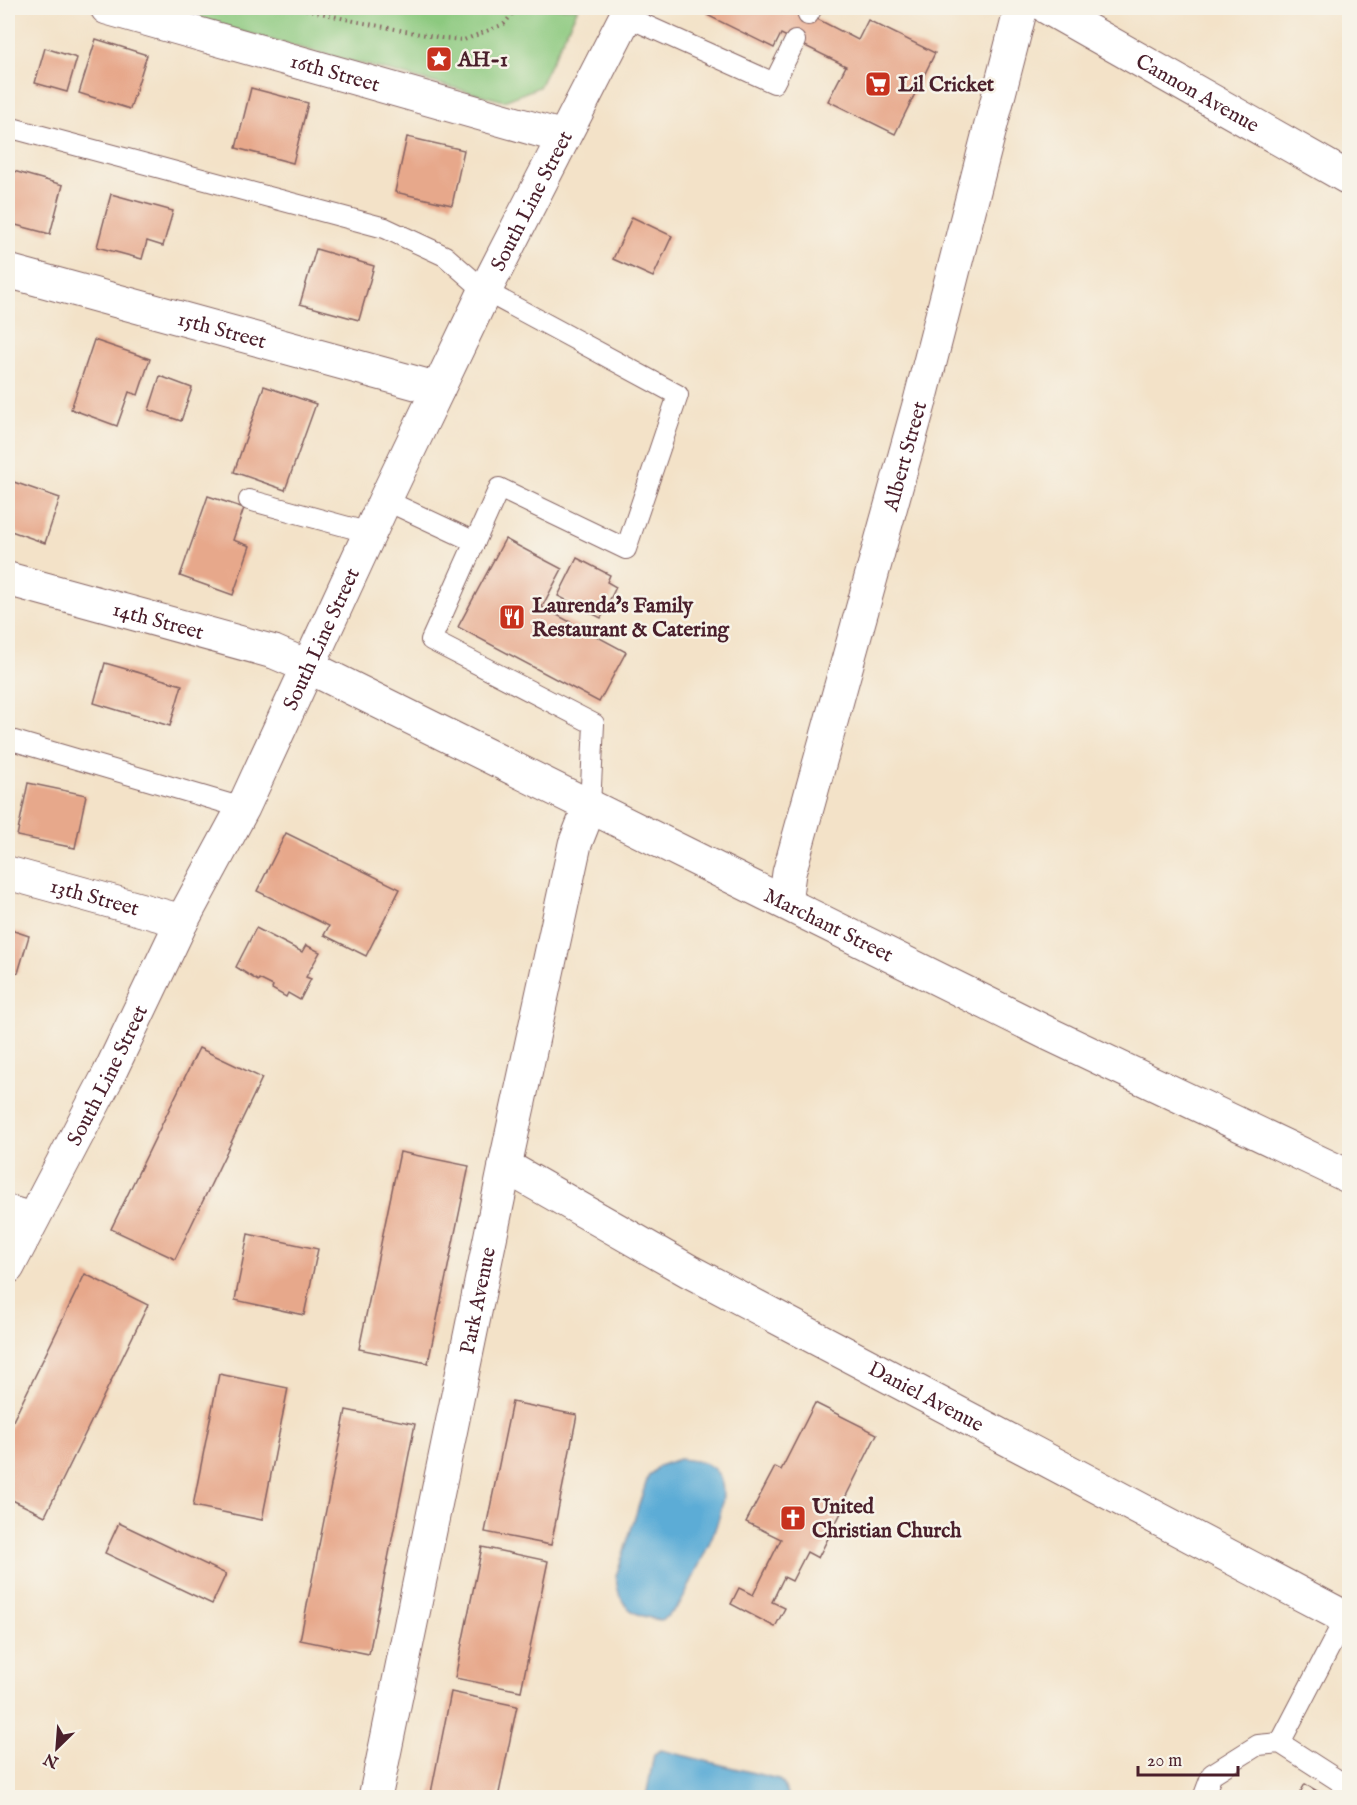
<svg xmlns="http://www.w3.org/2000/svg" width="1357" height="1805" viewBox="0 0 1357 1805" font-family="'IM FELL English',serif">
<style>
.green{fill:#8cc97f;stroke:#6b7455;stroke-width:1.5}
.water{fill:#5cacd6;stroke:#536680;stroke-width:1.5}
.building{fill:#e7a88b}
.lines{fill:none;stroke-linecap:round;stroke-linejoin:round}
.lane-casing{stroke:#856362;stroke-width:22}
.street-casing{stroke:#856362;stroke-width:35}
.secondary-casing{stroke:#856362;stroke-width:35}
.path{stroke:#856362;stroke-width:4;stroke-dasharray:1.5 4.5;stroke-linecap:butt}
.lane{stroke:#fff;stroke-width:20}
.street{stroke:#fff;stroke-width:33}
.secondary{stroke:#fff;stroke-width:33}
.labels{text-anchor:middle;stroke-width:5;stroke-linejoin:round;paint-order:stroke}
.poi-label{font-size:21px;font-weight:bold;fill:#4a1f2b;stroke:#f7f3e8;text-anchor:start}
.street-label{font-size:21px;fill:#4a1f2b;stroke:#f7f3e8}
</style>
<rect width="100%" height="100%" fill="#f7f3e8"/>
<filter id="ink" filterUnits="userSpaceOnUse"><feTurbulence type="fractalNoise" baseFrequency=".0167" numOctaves="2"/><feDisplacementMap in="SourceGraphic" scale="12" xChannelSelector="R" yChannelSelector="G"/><feConvolveMatrix kernelMatrix="1 2 1 2 8 2 1 2 1" color-interpolation-filters="sRGB"/></filter>
<filter id="wash" filterUnits="userSpaceOnUse"><feTurbulence type="fractalNoise" baseFrequency=".008" numOctaves="4" result="noise"/><feDisplacementMap in="SourceGraphic" scale="24" xChannelSelector="R" yChannelSelector="G"/><feGaussianBlur stdDeviation="1.35" result="paint"/><feColorMatrix in="noise" values="0 0 0 0 0 0 0 0 0 0 0 0 0 0 0 0 0 1.4 0 .05"/><feComposite in="paint" operator="in"/></filter>
<g filter="url(#wash)">
<rect width="100%" height="100%" fill="#f3e2c8"/>
<polygon class="green" points="156,8 578,8 539,87 504,101 285,44"/>
<g class="water">
<path d="M679,1459C690,1460 706,1461 714,1469C738,1492 707,1549 695,1573C691,1582 687,1593 681,1602C676,1609 669,1616 661,1620C632,1616 618,1607 616,1576L648,1477L659,1466Z"/>
<polygon points="661,1750 778,1779 784,1785 788,1797 646,1797 654,1754"/>
</g>
<g id="blocks">
<g class="building">
<polygon points="711,8 796,8 858,40 868,20 935,53 895,134 828,101 846,66 781,34 774,48 707,15"/>
<polygon points="96,39 147,55 130,109 79,93"/>
<polygon points="45,48 77,58 67,92 35,83"/>
<polygon points="251,88 308,103 293,163 236,148"/>
<polygon points="407,137 464,150 452,205 395,192"/>
<polygon points="10,170 63,185 50,234 8,223 8,178"/>
<polygon points="111,194 173,211 163,246 147,241 142,259 97,247"/>
<polygon points="632,217 672,236 653,277 613,259"/>
<polygon points="316,249 374,266 359,320 300,304"/>
<polygon points="94,340 150,359 138,395 129,392 117,426 71,409"/>
<polygon points="160,376 192,388 181,421 149,410"/>
<polygon points="264,386 316,404 285,490 234,472"/>
<polygon points="8,480 60,498 45,543 8,530"/>
<polygon points="208,496 244,508 233,540 250,546 233,595 180,576"/>
<polygon points="505,539 562,569 542,607 626,652 599,702 458,627"/>
<polygon points="577,558 610,575 607,582 616,587 601,618 558,596"/>
<polygon points="105,663 182,685 170,726 94,703"/>
<polygon points="28,783 86,795 75,848 17,836"/>
<polygon points="286,833 400,889 366,956 324,935 329,926 257,891"/>
<polygon points="256,928 302,952 306,945 320,952 306,977 311,979 300,1000 288,993 286,997 272,989 273,986 259,979 258,981 236,967"/>
<polygon points="8,929 29,936 18,973 8,970"/>
<polygon points="199,1048 262,1078 175,1259 111,1229"/>
<polygon points="400,1152 469,1166 428,1363 359,1349"/>
<polygon points="248,1234 318,1249 304,1315 235,1300"/>
<polygon points="85,1274 148,1305 45,1516 8,1498 8,1431"/>
<polygon points="219,1374 288,1388 262,1520 193,1506"/>
<polygon points="512,1402 577,1415 551,1545 485,1532"/>
<polygon points="815,1403 877,1434 843,1502 846,1503 818,1558 807,1552 792,1581 784,1577 772,1602 785,1608 775,1627 731,1604 739,1588 753,1595 781,1539 746,1522 775,1467 781,1470"/>
<polygon points="346,1410 415,1424 369,1654 300,1640"/>
<polygon points="119,1523 226,1574 212,1604 105,1553"/>
<polygon points="482,1547 548,1561 521,1691 455,1678"/>
<polygon points="451,1692 517,1706 498,1798 430,1798"/>
<polygon points="1305,1784 1329,1798 1297,1798"/>
</g>
</g>
</g>
<g filter="url(#ink)">
<use href="#blocks" fill-opacity="0" stroke="#856362" stroke-width="1.5"/>
<g class="lines">
<defs>
<g id="lane">
<polyline points="808,15 812,8"/>
<polyline points="625,16 774,83 795,41"/>
<polyline points="8,127 385,228 445,256 485,291 678,395 626,549 499,488 431,640 594,724 590,806"/>
<polyline points="249,500 370,533"/>
<polyline points="385,500 475,542"/>
<polyline points="8,739 243,808"/>
<polyline points="1280,1743 1345,1618"/>
<polyline points="1203,1798 1212,1774 1258,1745 1280,1743 1350,1788"/>
</g>
<g id="street">
<path id="s1" d="M107,8L563,137"/>
<path id="s2" d="M1048,8L1350,179"/>
<path id="s3" d="M8,271L438,389"/>
<path id="s4" d="M8,579L274,652L309,667L1047,1033L1350,1177"/>
<path id="s5" d="M8,873L182,921"/>
<path id="s6" d="M785,902L789,873L920,401L1021,8"/>
<path id="s7" d="M505,1166L689,1271L1350,1620"/>
<polyline points="8,1212 32,1219"/>
<path id="s8" d="M375,1798L505,1166L575,844L590,806"/>
</g>
<g id="secondary">
<path id="s9" d="M8,1267L109,1074L182,921L243,808L385,500L485,291L630,8"/>
</g>
</defs>
<use href="#lane" class="lane-casing"/>
<use href="#street" class="street-casing"/>
<use href="#secondary" class="secondary-casing"/>
<polyline class="path" points="300,8 354,21 441,38 464,40 504,24 517,8"/>
<use href="#lane" class="lane"/>
<use href="#street" class="street"/>
<use href="#secondary" class="secondary"/>
</g>
</g>
<defs>
<symbol id="sight-square" viewBox="-11 -11 22 22"><rect x="-9" y="-9" width="18" height="18" rx="4" fill="#c8321e" stroke="#f7f3e8"/><path d="M0-6L1.8-2.2L6-1.7L2.9 1.2L3.7 5.4L0 3.3L-3.7 5.4L-2.9 1.2L-6-1.7L-1.8-2.2Z" fill="#fff"/></symbol>
<symbol id="supermarket-square" viewBox="-11 -11 22 22"><rect x="-9" y="-9" width="18" height="18" rx="4" fill="#c8321e" stroke="#f7f3e8"/><path d="M-6-5.5h2.5l.6 2H6L4.5 2H-2.5L-4.4-4H-6ZM-1.5 3.2a1.3 1.3 0 1 0 .1 0ZM3 3.2a1.3 1.3 0 1 0 .1 0Z" fill="#fff"/></symbol>
<symbol id="restaurant-square" viewBox="-11 -11 22 22"><rect x="-9" y="-9" width="18" height="18" rx="4" fill="#c8321e" stroke="#f7f3e8"/><path d="M-5-6h1v4h1v-4h1v4h1v-4h1v5L-1.5 .5V6h-2V.5L-5-1ZM5-6V6H3V1.5H1.5Q1.5-4 5-6Z" fill="#fff"/></symbol>
<symbol id="church-square" viewBox="-11 -11 22 22"><rect x="-9" y="-9" width="18" height="18" rx="4" fill="#c8321e" stroke="#f7f3e8"/><path d="M-1.2-6h2.4v3.5h3.3v2.4h-3.3V6h-2.4V-.1h-3.3v-2.4h3.3Z" fill="#fff"/></symbol>
</defs>
<g fill-rule="evenodd">
<use href="#sight-square" x="424" y="44" width="30" height="30"/>
<use href="#supermarket-square" x="863" y="69" width="30" height="30"/>
<use href="#restaurant-square" x="497" y="602" width="30" height="30"/>
<use href="#church-square" x="778" y="1503" width="30" height="30"/>
</g>
<g class="labels">
<g class="poi-label">
<text x="458" y="66">AH-1</text>
<text x="898" y="91">Lil Cricket</text>
<text x="532" y="612">Laurenda's Family<tspan x="532" dy="24">Restaurant &amp; Catering</tspan></text>
<text x="812" y="1513">United<tspan x="812" dy="24">Christian Church</tspan></text>
</g>
<g class="street-label">
<text dy="7" stroke="none"><textPath href="#s1" startOffset="237">16th Street</textPath></text>
<text dy="7" stroke="none"><textPath href="#s2" startOffset="172">Cannon Avenue</textPath></text>
<text dy="7" stroke="none"><textPath href="#s9" startOffset="1188">South Line Street</textPath></text>
<text dy="7" stroke="none"><textPath href="#s3" startOffset="222">15th Street</textPath></text>
<text dy="7" stroke="none"><textPath href="#s6" startOffset="462">Albert Street</textPath></text>
<text dy="7" stroke="none"><textPath href="#s4" startOffset="156">14th Street</textPath></text>
<text dy="7" stroke="none"><textPath href="#s9" startOffset="702">South Line Street</textPath></text>
<text dy="7" stroke="none"><textPath href="#s5" startOffset="90">13th Street</textPath></text>
<text dy="7" stroke="none"><textPath href="#s4" startOffset="894">Marchant Street</textPath></text>
<text dy="7" stroke="none"><textPath href="#s9" startOffset="216">South Line Street</textPath></text>
<text dy="7" stroke="none"><textPath href="#s8" startOffset="508">Park Avenue</textPath></text>
<text dy="7" stroke="none"><textPath href="#s7" startOffset="480">Daniel Avenue</textPath></text>
</g>
</g>
<rect width="1357" height="1805" fill="none" stroke="#f7f3e8" stroke-width="30"/>
<g transform="translate(57 1748) rotate(205)" stroke="#f7f3e8" stroke-width="4.5" paint-order="stroke">
<path d="M0-4.5L10 22L0 15L-10 22Z" fill="#4a1f2b"/>
<text y="-9" font-size="16" font-weight="bold" text-anchor="middle" fill="#4a1f2b">N</text>
</g>
<path d="M1138 1766v9h100v-9" fill="none" stroke="#4a1f2b" stroke-width="3"/>
<text x="1147" y="1766" font-size="18" fill="#4a1f2b" stroke="#f7f3e8" stroke-width="4.5" paint-order="stroke">20 m</text>
</svg>
